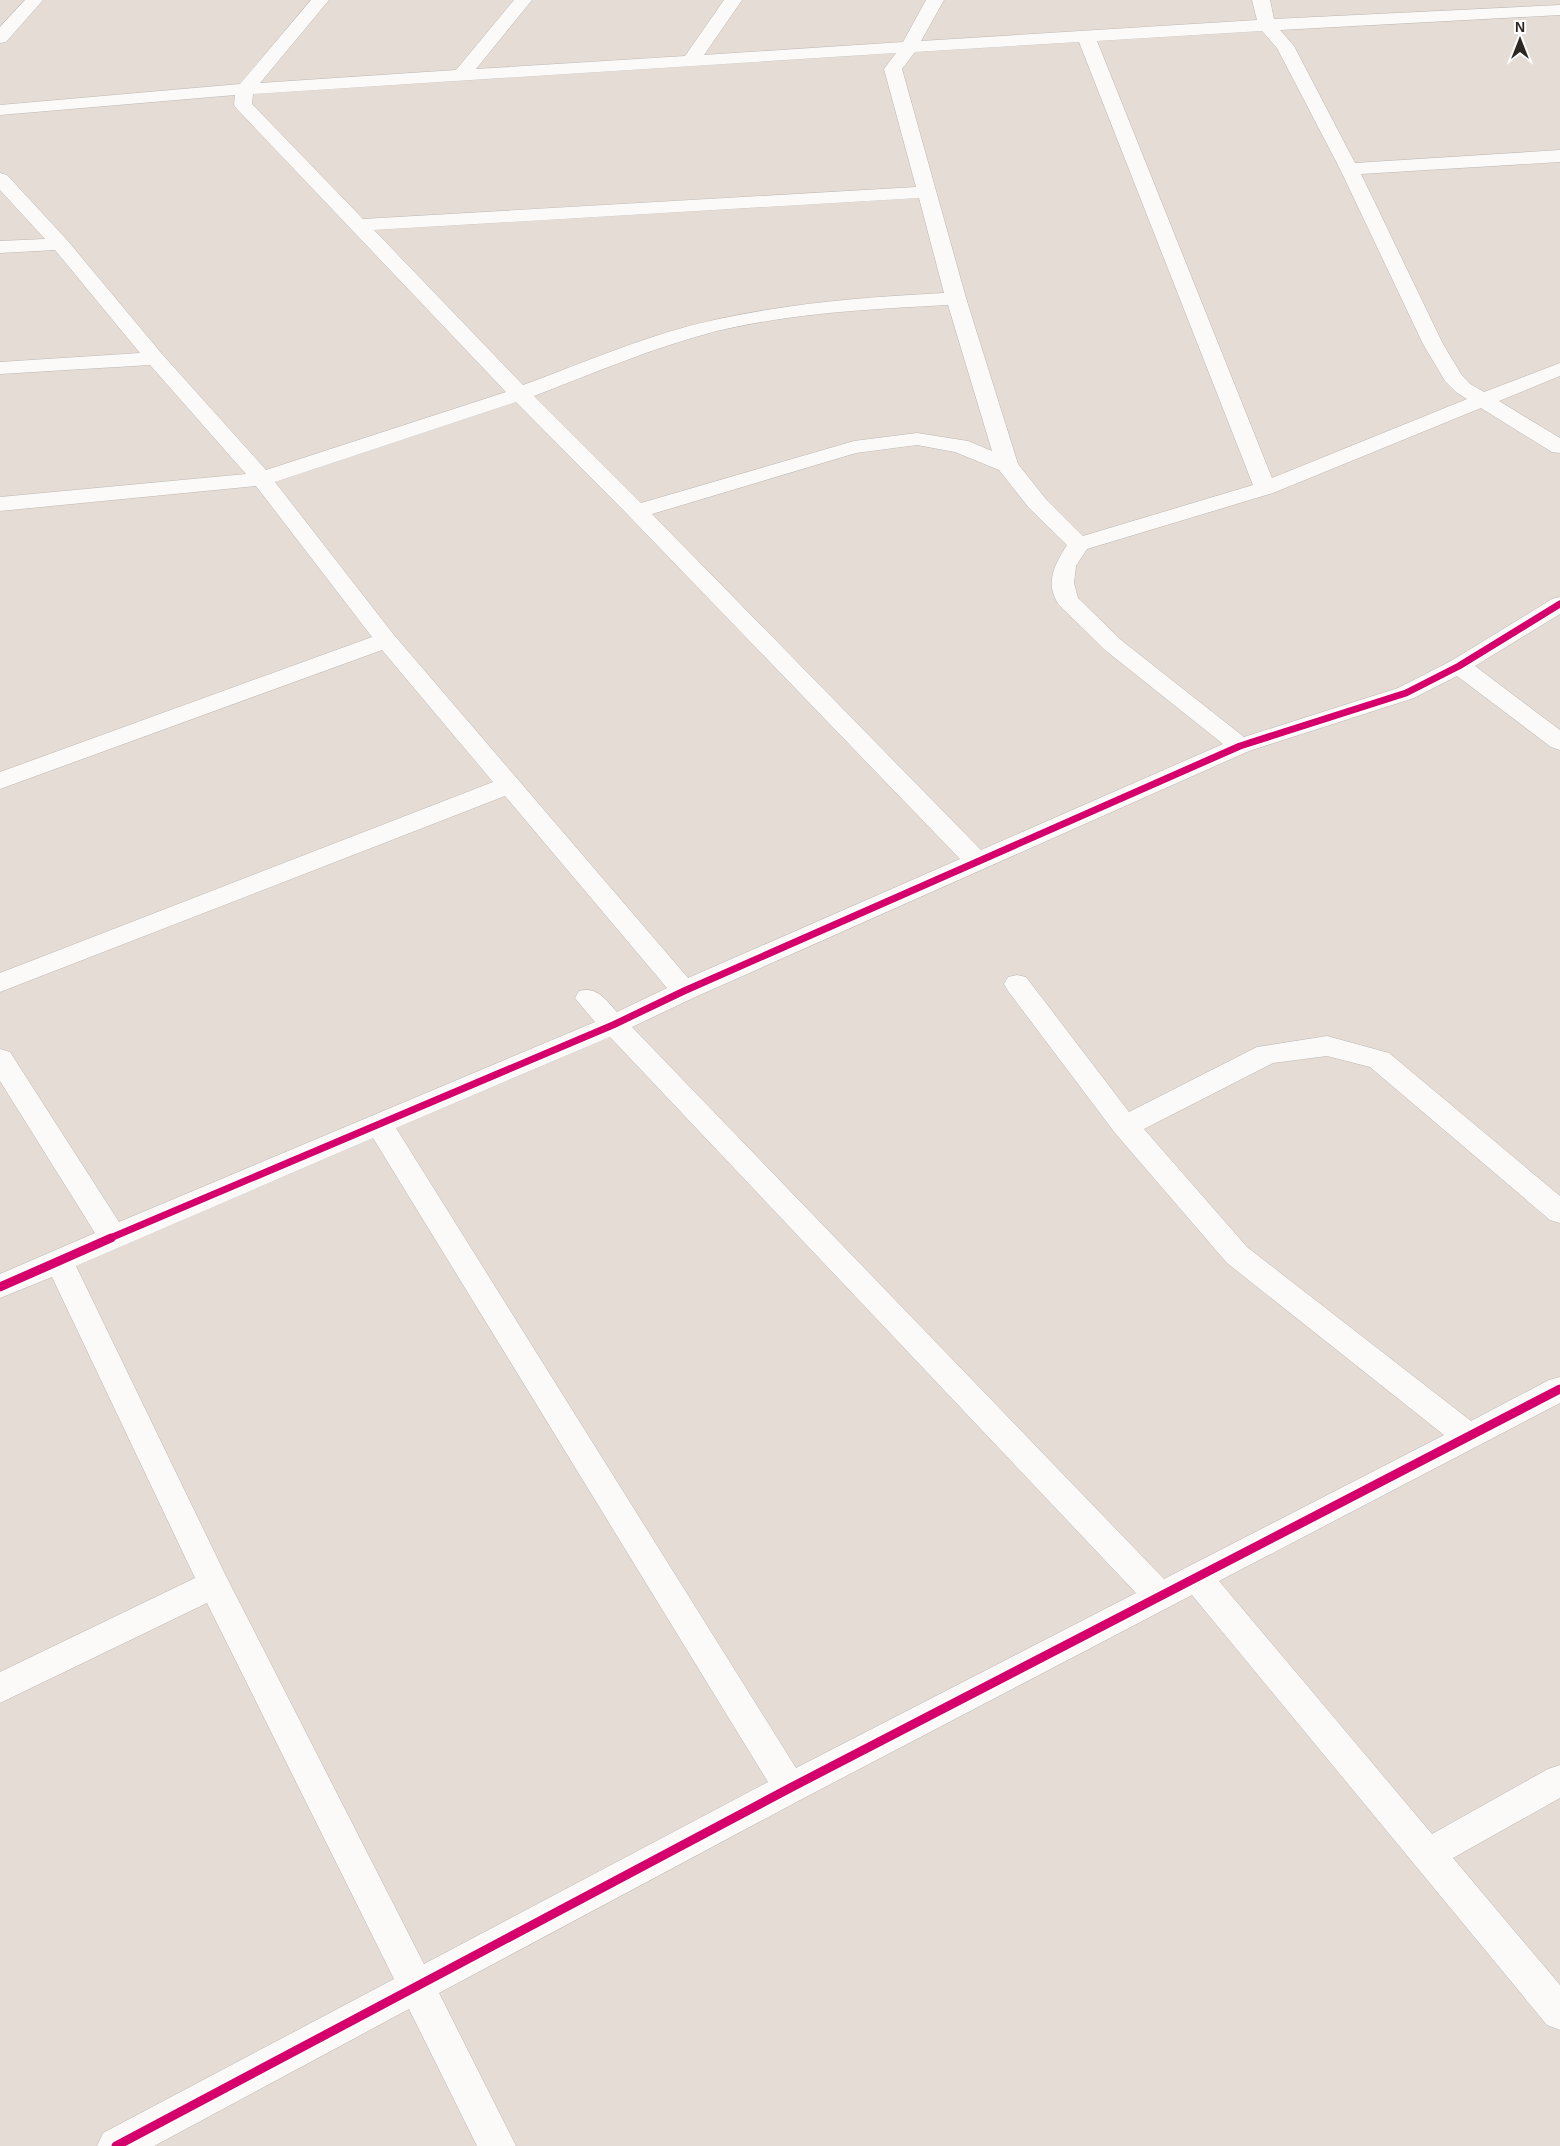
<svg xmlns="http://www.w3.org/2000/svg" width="1560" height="2146" viewBox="0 0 1560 2146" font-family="Arial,sans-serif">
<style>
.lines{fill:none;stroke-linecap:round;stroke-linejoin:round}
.street-casing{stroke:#bdb6b1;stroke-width:1}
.street{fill:#fbfaf9;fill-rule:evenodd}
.cycleway-far1-casing{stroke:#fff;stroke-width:10}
.cycleway-casing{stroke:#fff;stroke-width:12}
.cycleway-far1{stroke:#d6006c;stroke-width:7}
.cycleway{stroke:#d6006c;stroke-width:9}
</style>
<rect width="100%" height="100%" fill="#e5dcd5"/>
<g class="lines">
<defs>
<g id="street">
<polygon points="25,0 43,0 6,42 0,43 0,27"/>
<path d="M311,0H329L260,83L456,70L514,0H532L476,69L685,56L724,0H742L704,55L903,42L926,0H944L921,41L1257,20L1252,0H1270L1274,19L1560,5V15L1280,30L1294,46L1355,163L1560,150V162L1361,174L1443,344L1461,374L1470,384L1484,392L1560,363V376L1499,401L1560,438V453L1552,452L1481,408L1273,493L1087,549L1076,566L1074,583L1078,598L1121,640L1244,737L1398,688L1451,661L1552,599L1560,597V614L1475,666L1560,730V750L1551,747L1457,676L1414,698L1249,751L693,998L632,1027L1164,1579L1444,1435L1227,1263L1115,1133L1008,991L1004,984L1008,977L1017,975L1026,977L1129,1112L1257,1047L1327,1036L1389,1053L1560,1196V1223L1550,1220L1370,1067L1327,1056L1273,1063L1144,1129L1247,1247L1471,1421L1549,1380L1560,1377V1403L1219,1581L1432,1834L1548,1769L1560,1765V1798L1453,1858L1560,1985V2030L1547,2025L1192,1595L802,1799L439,1993L516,2146H477L409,2009L154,2146H97L103,2133L394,1979L207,1603L0,1703V1672L195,1578L52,1277L0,1298V1274L95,1233L0,1081V1049L10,1052L119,1222L595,1022L575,998L579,991C597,986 605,999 617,1012L667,988L505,796L0,992V973L493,782L382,650L0,789V772L372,637L256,486L0,511V497L246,474L150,365L0,374V362L140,353L55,250L0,253V241L45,239L0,190V173L7,175L67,240L162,354L266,470L506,392L237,109L234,105L235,95L0,115V105L240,84ZM1262,31L1277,48L1340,169L1423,344L1445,381L1456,392L1467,399L1272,478L1097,41ZM1079,42L1253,485L1083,536L1045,498L1018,464L966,298L902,69L915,52ZM896,53L884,69L916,187L363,219L252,104L253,94ZM919,198L944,293C866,297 791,303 714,320C649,334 586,362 523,385L374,230ZM948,305L992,451L968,441L917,433L854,441L641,503L534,396C594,373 654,347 717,331C793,313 871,309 948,305ZM516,402L629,516L960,859L688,978L394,635L275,482ZM917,445L955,452L999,470L1029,508L1067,545C1055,564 1044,583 1059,605L1105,650L1223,744L981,850L652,514L856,453ZM610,1037L1136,1593L796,1768L396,1128ZM373,1138L768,1782L424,1964L226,1576L76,1266Z"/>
</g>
</defs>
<use href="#street" class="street-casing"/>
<use href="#street" class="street"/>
<defs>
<polyline id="cycleway-far1" points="108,1239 613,1025 684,991 1240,746 1406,693 1459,666 1560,604"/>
<g id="cycleway">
<polyline points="0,1287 111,1238"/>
<polyline points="116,2146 790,1788 1560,1389"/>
</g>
</defs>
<use href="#cycleway-far1" class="cycleway-far1-casing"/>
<use href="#cycleway" class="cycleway-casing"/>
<use href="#cycleway-far1" class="cycleway-far1"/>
<use href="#cycleway" class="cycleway"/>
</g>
<g transform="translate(1520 40)" stroke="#ffffff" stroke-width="4" paint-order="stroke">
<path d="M0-4L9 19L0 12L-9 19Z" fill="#2d2723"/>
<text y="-8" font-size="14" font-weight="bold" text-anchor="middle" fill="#2d2723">N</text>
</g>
</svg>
